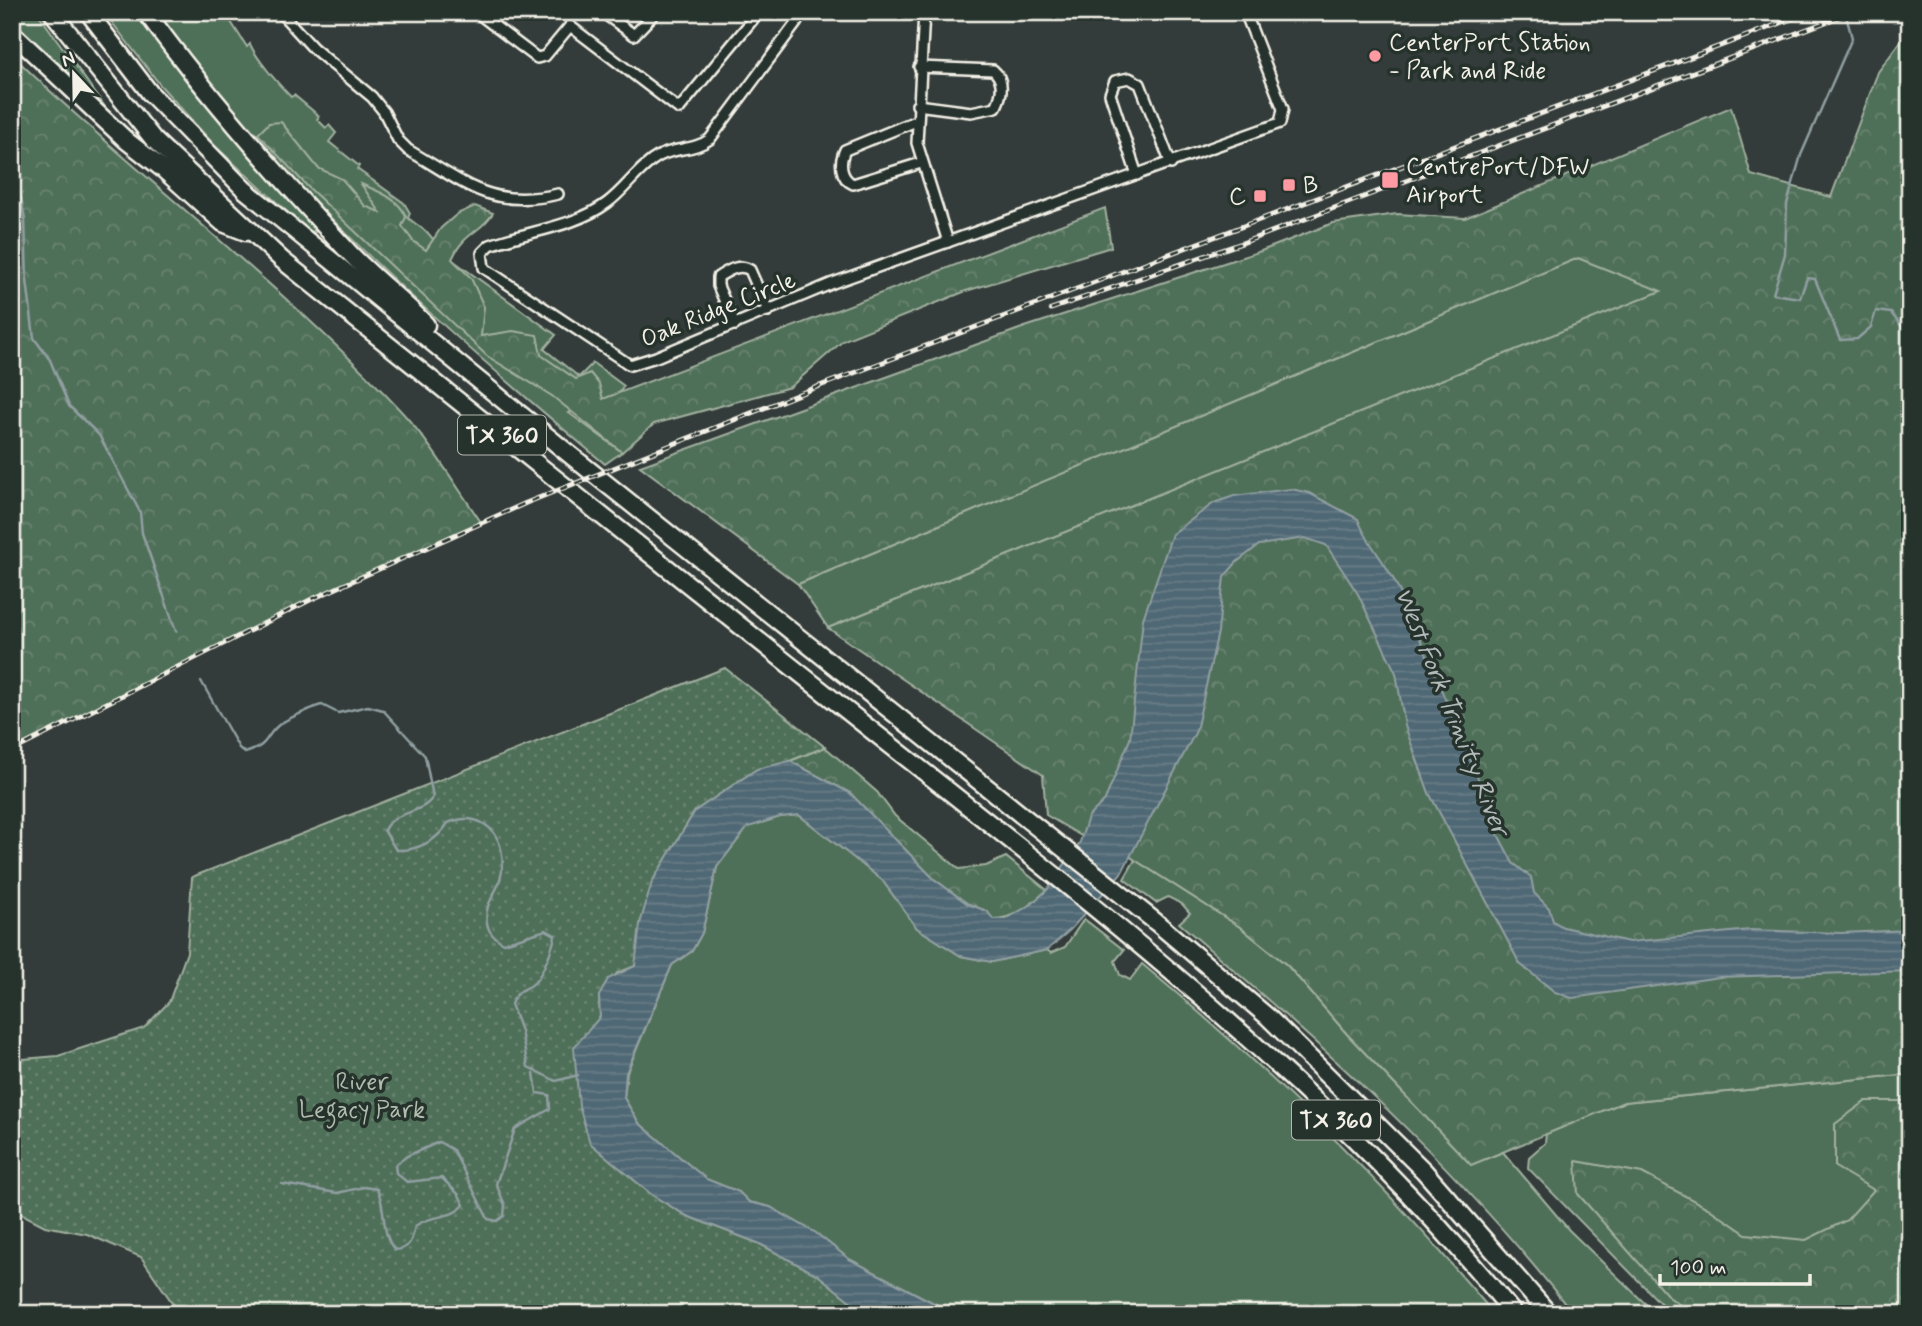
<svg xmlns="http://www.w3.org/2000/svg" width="1922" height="1326" viewBox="0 0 1922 1326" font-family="Mynerve,sans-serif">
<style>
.grass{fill:#4f6f59;stroke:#a2b0a0;stroke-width:2}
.forest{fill:url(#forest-crowns);stroke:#a2b0a0;stroke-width:2}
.park{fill:url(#park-dots);stroke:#a2b0a0;stroke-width:2}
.water{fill:url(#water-rules);stroke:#919fa2;stroke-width:2}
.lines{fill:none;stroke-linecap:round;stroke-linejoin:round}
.stream{stroke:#919fa2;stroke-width:2.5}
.minor-casing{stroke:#f4f1e8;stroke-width:14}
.motorway-casing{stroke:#f4f1e8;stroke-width:21}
.minor{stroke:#26332d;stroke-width:9}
.motorway{stroke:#26332d;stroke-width:16}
.rail-casing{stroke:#f4f1e8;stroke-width:5}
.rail{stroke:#26332d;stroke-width:2.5;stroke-dasharray:8;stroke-linecap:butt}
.poi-dot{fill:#ff9aa2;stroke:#26332d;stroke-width:2.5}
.labels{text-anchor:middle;stroke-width:7;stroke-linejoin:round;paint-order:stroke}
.shield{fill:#26332d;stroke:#b6b8b0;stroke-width:2}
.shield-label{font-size:23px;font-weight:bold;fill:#f4f1e8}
.poi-label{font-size:24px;fill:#f4f1e8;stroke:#26332d;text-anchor:start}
.street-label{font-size:24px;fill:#f4f1e8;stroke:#26332d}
.park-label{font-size:24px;fill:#b2bdaf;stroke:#26332d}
.water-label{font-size:26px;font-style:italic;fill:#b2baba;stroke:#26332d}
</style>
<defs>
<pattern id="forest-crowns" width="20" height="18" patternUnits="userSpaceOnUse" patternTransform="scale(1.75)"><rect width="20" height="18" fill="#4f6f59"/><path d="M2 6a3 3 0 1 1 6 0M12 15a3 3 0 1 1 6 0" fill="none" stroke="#698471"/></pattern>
<pattern id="park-dots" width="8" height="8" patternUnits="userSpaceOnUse" patternTransform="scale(1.75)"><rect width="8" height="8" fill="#4f6f59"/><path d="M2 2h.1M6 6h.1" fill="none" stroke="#698471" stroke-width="1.8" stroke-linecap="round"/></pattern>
<pattern id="water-rules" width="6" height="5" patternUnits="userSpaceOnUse" patternTransform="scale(1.75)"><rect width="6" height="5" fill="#4f6874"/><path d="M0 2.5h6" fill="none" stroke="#697e88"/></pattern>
</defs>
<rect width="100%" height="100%" fill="#333c3a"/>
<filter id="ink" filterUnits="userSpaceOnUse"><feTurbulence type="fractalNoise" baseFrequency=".0143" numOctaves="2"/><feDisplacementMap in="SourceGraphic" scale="14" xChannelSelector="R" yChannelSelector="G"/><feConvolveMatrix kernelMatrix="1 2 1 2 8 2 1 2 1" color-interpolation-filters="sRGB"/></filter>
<g filter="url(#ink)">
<g class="grass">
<polygon points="12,12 37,12 111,115 12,29"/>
<polygon points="104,12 136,12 187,82 312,223 315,232 308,231 215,146 161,86"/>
<path d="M158,12H216L223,21L232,14L235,18L231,22L247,47L250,44C256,58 278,84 291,97L294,95L319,116L317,119L326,128L329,125L336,133L329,142L359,166L357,169L404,203L410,213L408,218L428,233L447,256L556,335L544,349L579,377L593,363L624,386L619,393L569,413L622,452L605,464C444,330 277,185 158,12Z"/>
<polygon points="1578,258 1663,291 828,628 798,584"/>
<path d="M799,815L882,880L917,928L961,956L992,962L1047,950L1051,953L1065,947L1084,919L1124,950L1115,961L1120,975L1130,980L1142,964C1269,1069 1388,1187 1494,1314H955L849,1259L816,1233L770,1207L749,1202L739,1192L706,1179L639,1123L624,1098L627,1072L672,965L692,951L702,933L717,867L748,827L780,817Z"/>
<path d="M1135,860L1240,927L1287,965L1347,1034L1471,1164L1503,1152L1569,1230L1656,1314H1573C1458,1166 1321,1044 1179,923L1190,913L1182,904L1168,897L1156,903L1124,879Z"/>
<polygon points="1910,1074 1910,1314 1671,1314 1528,1168 1529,1157 1545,1143 1546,1134 1624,1102"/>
</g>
<g class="forest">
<polygon points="1910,29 1910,1074 1624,1102 1471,1165 1347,1034 1287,965 1240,927 1124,853 1105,850 1046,815 1043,775 828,628 1661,291 1578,258 798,584 640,466 1025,327 1261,251 1333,223 1397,214 1465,218 1731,107 1751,175 1831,197 1878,72"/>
<path d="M12,55C138,177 280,282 400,410C431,443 455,485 481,522L310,600L12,751Z"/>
<path d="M281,122L318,168L342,179L365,206L380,212L361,184C378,191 400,199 406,217L402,226L413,241L426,250L441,228L457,214L475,206L493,213C481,233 464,232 452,259L471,278L484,307L481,336L513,331L537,335L541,355L576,379L590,373L599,384L603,399L1105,208L1111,247L966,291L844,340L790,387L654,424L622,452L552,396L487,356L307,186L258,134L269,123Z"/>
<path d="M825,747L877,792L895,816L959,869L986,866L1006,857L1047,890C1032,904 1014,919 993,919L987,911L968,904L934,879L850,793L790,761Z"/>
<polygon points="1866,1101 1910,1101 1910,1310 1904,1314 1692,1314 1669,1297 1578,1194 1576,1161 1642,1173 1708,1208 1746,1234 1806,1240 1847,1220 1874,1190 1835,1167 1835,1124"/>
</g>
<polygon class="park" points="725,668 825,747 782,764 757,769 695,811 652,882 635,966 617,973 599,996 600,1017 575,1047 590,1143 652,1195 687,1216 758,1243 818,1275 866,1314 180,1314 141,1257 87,1234 45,1226 12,1209 12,1060 58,1056 144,1028 169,1002 187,952 192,877"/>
<path class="water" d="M1291,489L1309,493L1358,519C1367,544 1387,563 1398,588C1430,659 1458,733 1489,804L1494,827L1513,863L1531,877L1534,893L1549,908L1553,921L1563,927L1629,942L1750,930L1841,933L1910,930V971L1720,977L1572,998L1555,992L1520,964L1429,793L1405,726L1396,673L1358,594L1326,545L1305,538L1259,545L1237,562L1224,577L1218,632L1196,731L1122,872L1071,929L1047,950L992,962L961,956L917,928L882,880L799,815L780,817L748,827L717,867L702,933L692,951L672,965L626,1073L624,1098L639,1123L706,1179L739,1192L749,1202L770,1207L816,1233L849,1259L955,1314H866L818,1275L758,1243L687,1216L652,1195L590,1143L579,1106L574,1047L600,1017L599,996L608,979L635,966L640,924L652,882L695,811L757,769L790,761L850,793L934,879L968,904L987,911L993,919H1006L1032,904L1047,890L1080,842L1088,817L1105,800L1130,739L1143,619L1172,534L1214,503L1234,496Z"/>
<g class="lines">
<g class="stream">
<polyline points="1845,12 1852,38 1801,155 1787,204 1785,254 1773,294 1800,298 1807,278 1815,279 1840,340 1857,339 1871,327 1876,311 1891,313 1910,337"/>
<polyline points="12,171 18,181 25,220 27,280 34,338 50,360 69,406 99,435 140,512 142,533 176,631"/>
<path d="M201,681L239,748L245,753C271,745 264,736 280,724C285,720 316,706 322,705L338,713L368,706L383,710L425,756L433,797C422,815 394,810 384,830L396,850C417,851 437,841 448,823C460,818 472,817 484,824C503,835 506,863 499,883C493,898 484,906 487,923C489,934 495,938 504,943L546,930L555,935C554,945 542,975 535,982C526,992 520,985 511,1004L521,1031L528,1067L556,1081L578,1075"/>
<path d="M282,1184L337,1193L364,1187L377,1189C387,1208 380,1234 395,1250C410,1249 412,1240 415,1226C431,1214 451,1220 464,1205L459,1195L442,1178L407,1182L396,1173L395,1165L407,1156L439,1142L453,1150L488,1219L497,1221L504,1216L505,1205L496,1184L515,1129L550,1109L549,1095L537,1093L534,1073"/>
</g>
<defs>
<g id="minor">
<path d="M280,12L313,48L372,97L384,112L398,140L408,150C464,182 490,210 558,194"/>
<polyline points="476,12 537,58 545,56 570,26 679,109 759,12"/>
<polyline points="602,12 634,35 656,12"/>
<path d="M794,12L797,22L710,139C694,151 676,147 659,156C639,167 626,189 607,203C575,227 528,231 490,245L482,253L484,268L630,365L656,357L833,283L1280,123L1283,109L1245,12"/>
<polyline points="924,12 917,143 948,242"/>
<path d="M917,105L971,112L996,107C1002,95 1005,80 993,70L919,67"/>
<path d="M916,121L845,150C839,162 840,178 853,184L921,163"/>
<polyline points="1137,175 1110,94 1115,81 1129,78 1140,84 1171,164"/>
<path d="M735,325L718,286V277C728,271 739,263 750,270L768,311"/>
</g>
<g id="motorway">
<path d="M52,12L154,140L282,260C479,418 677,576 875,733C1102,912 1331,1088 1514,1314"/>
<polyline points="88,12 150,93 245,190 574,458 1157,923 1268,1017 1424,1171 1549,1314"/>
<path d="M146,12C207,96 274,172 345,248C370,276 401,298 426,325"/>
<polyline points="12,33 127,141 164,170 223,223 246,232"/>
</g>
</defs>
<use href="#minor" class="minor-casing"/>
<use href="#motorway" class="motorway-casing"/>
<use href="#minor" class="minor"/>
<use href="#motorway" class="motorway"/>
<defs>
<g id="rail">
<polyline points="1051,309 1242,243 1852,12"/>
<polyline points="12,751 310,600 526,503 809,390 1810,12"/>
</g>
</defs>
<use href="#rail" class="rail-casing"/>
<use href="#rail" class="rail"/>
</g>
</g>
<g class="poi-dot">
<circle cx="1375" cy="56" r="7"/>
<rect x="1381" y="171" width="18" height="18" rx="3.5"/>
<rect x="1282" y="178" width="14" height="14" rx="3.5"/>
<rect x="1253" y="189" width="14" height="14" rx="3.5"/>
</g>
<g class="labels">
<g class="shield">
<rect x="458" y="415.5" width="88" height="39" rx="5"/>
<rect x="1292" y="1100.5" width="88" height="39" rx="5"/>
</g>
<g class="shield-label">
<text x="502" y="443">TX 360</text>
<text x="1336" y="1128">TX 360</text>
</g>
<g class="poi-label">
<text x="1389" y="50">CenterPort Station<tspan x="1389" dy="28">- Park and Ride</tspan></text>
<text x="1406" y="174">CentrePort/DFW<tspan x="1406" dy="28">Airport</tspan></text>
<text x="1303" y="193">B</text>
<text x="1246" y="204" text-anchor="end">C</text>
</g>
<g class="street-label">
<text transform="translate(718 309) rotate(-22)" y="8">Oak Ridge Circle</text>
</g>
<g class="park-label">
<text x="362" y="1089">River<tspan x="362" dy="28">Legacy Park</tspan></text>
</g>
<g class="water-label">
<text transform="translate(1453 711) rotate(68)" y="9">West Fork Trinity River</text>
</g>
</g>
<rect width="1922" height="1326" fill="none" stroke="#26332d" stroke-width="42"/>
<rect x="21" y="21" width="1880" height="1284" fill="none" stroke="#f4f1e8" stroke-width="2.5" filter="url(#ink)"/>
<g transform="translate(74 74) rotate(338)" stroke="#26332d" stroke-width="5" paint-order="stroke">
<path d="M0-5L12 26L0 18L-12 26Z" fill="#f4f1e8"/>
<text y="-10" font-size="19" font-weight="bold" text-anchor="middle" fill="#f4f1e8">N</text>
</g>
<path d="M1660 1274v10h150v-10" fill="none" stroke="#f4f1e8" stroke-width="3.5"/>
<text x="1670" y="1274" font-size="21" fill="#f4f1e8" stroke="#26332d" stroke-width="5" paint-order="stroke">100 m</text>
</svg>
